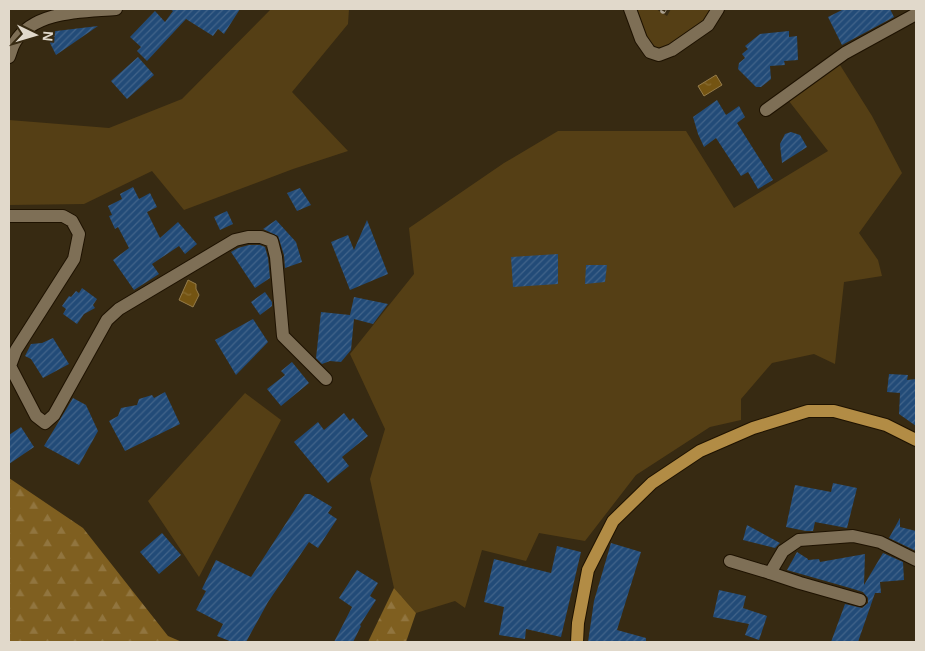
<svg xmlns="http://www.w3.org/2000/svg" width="925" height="651" viewBox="0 0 925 651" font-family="Arial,sans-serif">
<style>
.green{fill:#553f15}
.forest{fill:url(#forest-firs)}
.water{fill:url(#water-ripples);stroke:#957c4a}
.building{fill:url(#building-hatch)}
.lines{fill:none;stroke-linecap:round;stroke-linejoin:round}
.minor-casing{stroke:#1e1200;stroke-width:14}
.primary-casing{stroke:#1e1200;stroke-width:14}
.minor{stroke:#7e6f56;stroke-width:12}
.primary{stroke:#b28c45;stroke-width:12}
.rail-casing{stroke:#aca291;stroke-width:5.5}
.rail{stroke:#372a12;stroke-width:4;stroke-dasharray:11;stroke-linecap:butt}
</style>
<defs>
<pattern id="forest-firs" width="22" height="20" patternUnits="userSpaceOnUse" patternTransform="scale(1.25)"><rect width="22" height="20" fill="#7f5f20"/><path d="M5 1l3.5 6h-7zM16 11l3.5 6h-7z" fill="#91753f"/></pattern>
<pattern id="water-ripples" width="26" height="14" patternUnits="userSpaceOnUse" patternTransform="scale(1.25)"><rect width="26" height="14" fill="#745412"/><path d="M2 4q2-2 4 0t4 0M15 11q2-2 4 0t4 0" fill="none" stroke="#886c33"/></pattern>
<pattern id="building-hatch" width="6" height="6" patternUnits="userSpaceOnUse" patternTransform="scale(1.25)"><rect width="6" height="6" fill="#224b78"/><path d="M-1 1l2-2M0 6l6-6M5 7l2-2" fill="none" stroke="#42648a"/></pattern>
</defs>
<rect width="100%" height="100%" fill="#372a12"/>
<g class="green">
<polygon points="271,9 349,9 348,24 292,92 348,151 293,169 184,210 152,171 84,204 9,205 9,120 109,128 182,99"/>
<polygon points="637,9 656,9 667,16 671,9 713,9 703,23 670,46 657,48 648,40"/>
<polygon points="840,65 872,116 902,173 859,233 878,260 882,276 844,282 835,364 814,354 772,363 741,399 741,420 710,427 636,475 585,541 539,533 526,561 482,550 465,608 455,601 416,613 394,588 370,479 385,429 350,354 414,274 409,228 504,163 558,131 686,131 734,208 828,151 785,96"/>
<polygon points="245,393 281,420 199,577 148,501"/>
</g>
<g class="forest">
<polygon points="9,478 83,528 168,636 182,642 9,642"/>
<polygon points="394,588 416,613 406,642 368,642"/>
</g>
<g class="water">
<polygon points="716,75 722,85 704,96 698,86"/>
<polygon points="188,280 196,284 196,289 199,295 193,307 179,300"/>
</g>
<g class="building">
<polygon points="170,9 240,9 224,34 218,29 213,36 186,19 147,61 137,51 141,47 130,37 155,11 165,22 173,11"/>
<polygon points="844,9 890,9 894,17 842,45 828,17"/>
<polygon points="98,26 56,55 50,43 48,32"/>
<polygon points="789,31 789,37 797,36 798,60 784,61 785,65 770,66 771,79 761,87 756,87 738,69 739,63 745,58 742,54 748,49 745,46 760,34"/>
<polygon points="138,57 154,75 127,99 111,81"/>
<polygon points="717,100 726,115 739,106 745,117 737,123 773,180 758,189 748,172 741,176 716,138 704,147 698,134 693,117"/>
<polygon points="791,132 800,135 807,147 782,163 780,144 785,134"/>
<polygon points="133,187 139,199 150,193 157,207 147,212 160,238 178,222 197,244 185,254 179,246 152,264 159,274 134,290 113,260 129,248 118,227 115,229 109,216 112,215 108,206 122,199 120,194"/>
<polygon points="300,188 311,205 297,211 287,193"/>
<polygon points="227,211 233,224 220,230 214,217"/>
<polygon points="276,220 296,242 302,262 285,268 284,255 278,236 263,229"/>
<polygon points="367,220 388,274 350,290 331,242 348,235 354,250"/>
<polygon points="249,245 260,245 265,247 268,258 270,278 255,288 231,252 238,248"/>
<polygon points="558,254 558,284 513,287 511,257"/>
<polygon points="586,265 607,265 605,282 585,284"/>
<polygon points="82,288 97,299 93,305 95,308 84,314 77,324 63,314 66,309 62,306 69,296 71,297 76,291 79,293"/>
<polygon points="265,292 272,302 272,306 260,315 251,302"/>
<polygon points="354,297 388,304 373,324 354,319 351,350 341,362 330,361 322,364 316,358 321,312 350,315"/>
<polygon points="253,319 268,342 236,375 215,340"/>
<polygon points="53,338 69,364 43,378 31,359 25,356 31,344 42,343"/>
<polygon points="292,362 309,383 281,406 267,389 285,375 281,371"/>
<polygon points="889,374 908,375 907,380 916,379 916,426 899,414 900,393 887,392"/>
<polygon points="165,392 180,424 125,451 109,421 118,416 121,408 137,405 139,399 152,395 154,398"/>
<polygon points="73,398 86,405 98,431 79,465 44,446"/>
<polygon points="344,413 350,421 353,418 368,436 342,457 349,466 328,483 294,442 318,422 324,430"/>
<polygon points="21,427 34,447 9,464 9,435"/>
<polygon points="833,483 857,488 847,528 815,522 813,531 806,531 786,527 795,485 831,492"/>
<polygon points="305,494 310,494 332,507 328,513 337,519 318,548 309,542 268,602 246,642 232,642 217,636 223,624 196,610 206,591 202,589 216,560 251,577"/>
<polygon points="900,518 900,527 916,531 916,551 889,538"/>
<polygon points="747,525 780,543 775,548 743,540"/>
<polygon points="162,533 181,555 159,574 140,552"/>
<polygon points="611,543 641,552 617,630 646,638 646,642 588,642 594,601"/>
<polygon points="557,546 581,552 561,637 526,629 525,639 499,635 504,607 484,602 494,559 551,573"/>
<polygon points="797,552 808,559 808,560 819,559 820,562 865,554 864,585 883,553 903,562 904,580 880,582 881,593 875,593 858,642 831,642 845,604 862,608 868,603 868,598 863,592 850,588 787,570"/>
<polygon points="357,570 378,583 370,596 376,600 360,625 361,626 353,642 334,642 352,607 339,598"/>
<polygon points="719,590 746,596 743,608 767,616 759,640 745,635 749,624 713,617"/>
</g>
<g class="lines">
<defs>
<g id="minor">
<polyline points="630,9 641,39 650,52 659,55 672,50 708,25 718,9"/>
<path d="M9,57C11,52 12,47 15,42C35,10 84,12 116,9"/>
<polyline points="766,110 845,53 916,14"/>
<polyline points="9,216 63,216 72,221 79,234 74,259 16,350 10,366 36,416 45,423 54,415 107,320 119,309 235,240 248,237 261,237 272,241 276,257 283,336 326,379"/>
<polyline points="730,561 770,573"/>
<polyline points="860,600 800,583 770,573 783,551 799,540 853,536 880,542 916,560"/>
</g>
<polyline id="primary" points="577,642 578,623 588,570 613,521 652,483 700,451 753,428 808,411 834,411 886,425 916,440"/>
</defs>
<use href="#minor" class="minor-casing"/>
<use href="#primary" class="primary-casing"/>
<use href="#minor" class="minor"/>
<use href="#primary" class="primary"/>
<defs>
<polyline id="rail" points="663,11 664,9"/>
</defs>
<use href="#rail" class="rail-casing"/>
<use href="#rail" class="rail"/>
</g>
<rect width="925" height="651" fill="none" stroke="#e1d9cb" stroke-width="20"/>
<g transform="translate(35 35) rotate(95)" stroke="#372a12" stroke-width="4" paint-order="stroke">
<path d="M0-4L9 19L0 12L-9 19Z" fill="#e1d9cb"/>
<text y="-8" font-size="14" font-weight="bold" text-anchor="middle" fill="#e1d9cb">N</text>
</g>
</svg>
